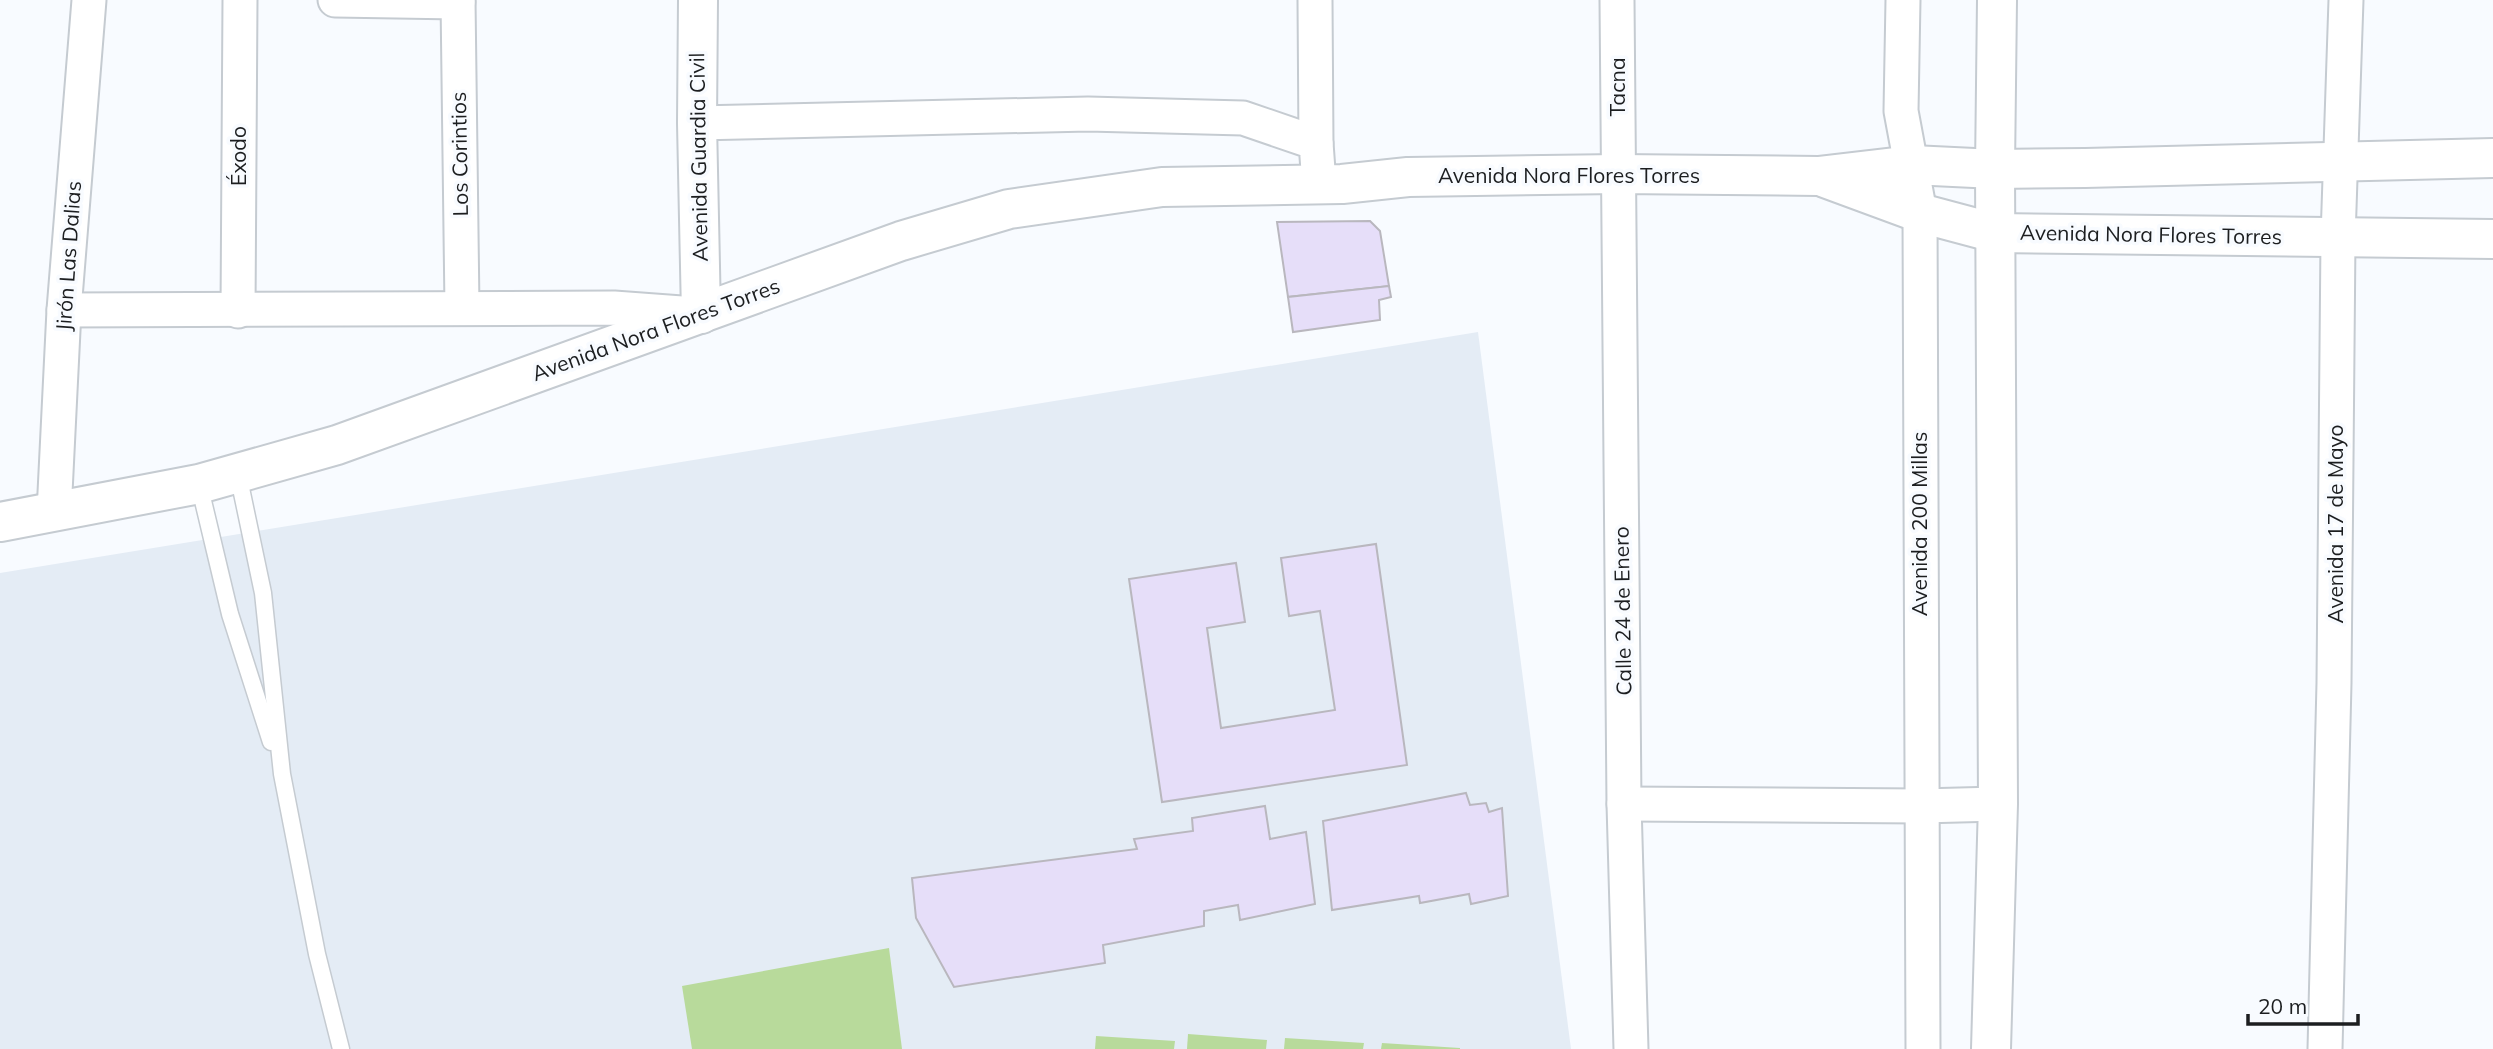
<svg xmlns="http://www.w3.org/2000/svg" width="2493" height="1049" viewBox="0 0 2493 1049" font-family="Mulish,sans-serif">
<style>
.built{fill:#e4ecf5}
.green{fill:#b8da9b}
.building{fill:#e6def9;stroke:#b9b7be;stroke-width:2}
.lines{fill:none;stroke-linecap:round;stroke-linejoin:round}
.lane-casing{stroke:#c5cbd1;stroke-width:19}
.street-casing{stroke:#c5cbd1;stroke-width:37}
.secondary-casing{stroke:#c5cbd1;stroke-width:42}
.lane{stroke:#fff;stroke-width:16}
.street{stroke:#fff;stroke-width:33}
.secondary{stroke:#fff;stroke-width:38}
.labels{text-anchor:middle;stroke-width:7;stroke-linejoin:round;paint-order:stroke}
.street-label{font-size:21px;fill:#1c1e20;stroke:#f8fbff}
</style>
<rect width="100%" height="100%" fill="#f8fbff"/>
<polygon class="built" points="1478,332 1571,1049 0,1049 0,573"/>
<g class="green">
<polygon points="889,948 902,1049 692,1049 682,986"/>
<polygon points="1188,1034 1267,1040 1266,1049 1187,1049"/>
<polygon points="1096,1036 1175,1041 1174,1049 1095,1049"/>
<polygon points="1285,1038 1364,1043 1363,1049 1284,1049"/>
<polygon points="1382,1043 1460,1048 1460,1049 1381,1049"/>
</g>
<g class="building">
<polygon points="1370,221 1380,231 1389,286 1288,297 1277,222"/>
<polygon points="1389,286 1391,297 1379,300 1380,320 1293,332 1288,297"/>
<polygon points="1376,544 1407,765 1162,802 1129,579 1236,563 1245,622 1207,628 1221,728 1335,710 1320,611 1289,616 1281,558"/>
<polygon points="1466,793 1470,805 1486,803 1489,812 1502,808 1508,896 1471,904 1469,894 1420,903 1419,896 1332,910 1323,821"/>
<polygon points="1265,806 1270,839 1306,832 1315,904 1240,920 1238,905 1204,911 1204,926 1103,945 1105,963 954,987 916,918 912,878 1137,849 1134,839 1193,831 1192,818"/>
</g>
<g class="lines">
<defs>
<g id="lane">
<polyline points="238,474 263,593 282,774 317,954 341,1049"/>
<polyline points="199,484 230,614 271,742"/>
</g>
<g id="street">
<polyline points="335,0 458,2"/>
<polyline points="458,0 462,308"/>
<polyline points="1315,0 1316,143"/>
<polyline points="1617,0 1624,804 1631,1049"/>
<polyline points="1903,0 1901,111 1920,213 1923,1049"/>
<polyline points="697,123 1088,114 1243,118 1316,143 1319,184"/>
<polyline points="64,310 614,308 695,314"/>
<polyline points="238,311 240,0"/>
<polyline points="54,513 64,310 89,0"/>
<polyline points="1624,804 1921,806 1998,804"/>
<polyline points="2325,1049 2334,683 2338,238 2346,0"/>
</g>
<g id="secondary">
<polyline points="698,0 697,123 701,314"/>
<polyline points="1825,178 1920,213 1995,233 2493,239"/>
<polyline points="0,522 199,484 337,445 901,241 1009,209 1162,187 1342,184 1408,177 1618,174 1818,176 1912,165 1995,169 2085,168 2493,158"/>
<polyline points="1991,1049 1998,804 1995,169 1997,0"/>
</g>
</defs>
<use href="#lane" class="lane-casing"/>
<use href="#street" class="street-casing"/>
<use href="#secondary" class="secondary-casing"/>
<use href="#lane" class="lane"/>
<use href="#street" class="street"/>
<use href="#secondary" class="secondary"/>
</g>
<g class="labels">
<g class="street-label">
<text transform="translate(1618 87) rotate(-90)" y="7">Tacna</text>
<text transform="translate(460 154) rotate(-91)" y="7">Los Corintios</text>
<text transform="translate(239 156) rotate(-90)" y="7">Éxodo</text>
<text transform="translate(699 157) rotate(-91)" y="7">Avenida Guardia Civil</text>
<text x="1569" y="183">Avenida Nora Flores Torres</text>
<text transform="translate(2151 235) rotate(1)" y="7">Avenida Nora Flores Torres</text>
<text transform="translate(69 256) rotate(-86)" y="7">Jirón Las Dalias</text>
<text transform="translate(656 330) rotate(-20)" y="7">Avenida Nora Flores Torres</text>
<text transform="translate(1920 524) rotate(-90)" y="7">Avenida 200 Millas</text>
<text transform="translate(2336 524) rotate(-90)" y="7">Avenida 17 de Mayo</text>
<text transform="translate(1623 611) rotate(-91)" y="7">Calle 24 de Enero</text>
</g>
</g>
<path d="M2248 1014v10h110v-10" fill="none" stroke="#1c1e20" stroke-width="3.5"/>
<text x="2258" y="1014" font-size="21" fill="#1c1e20" stroke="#f8fbff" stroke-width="5" paint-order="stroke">20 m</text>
</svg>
